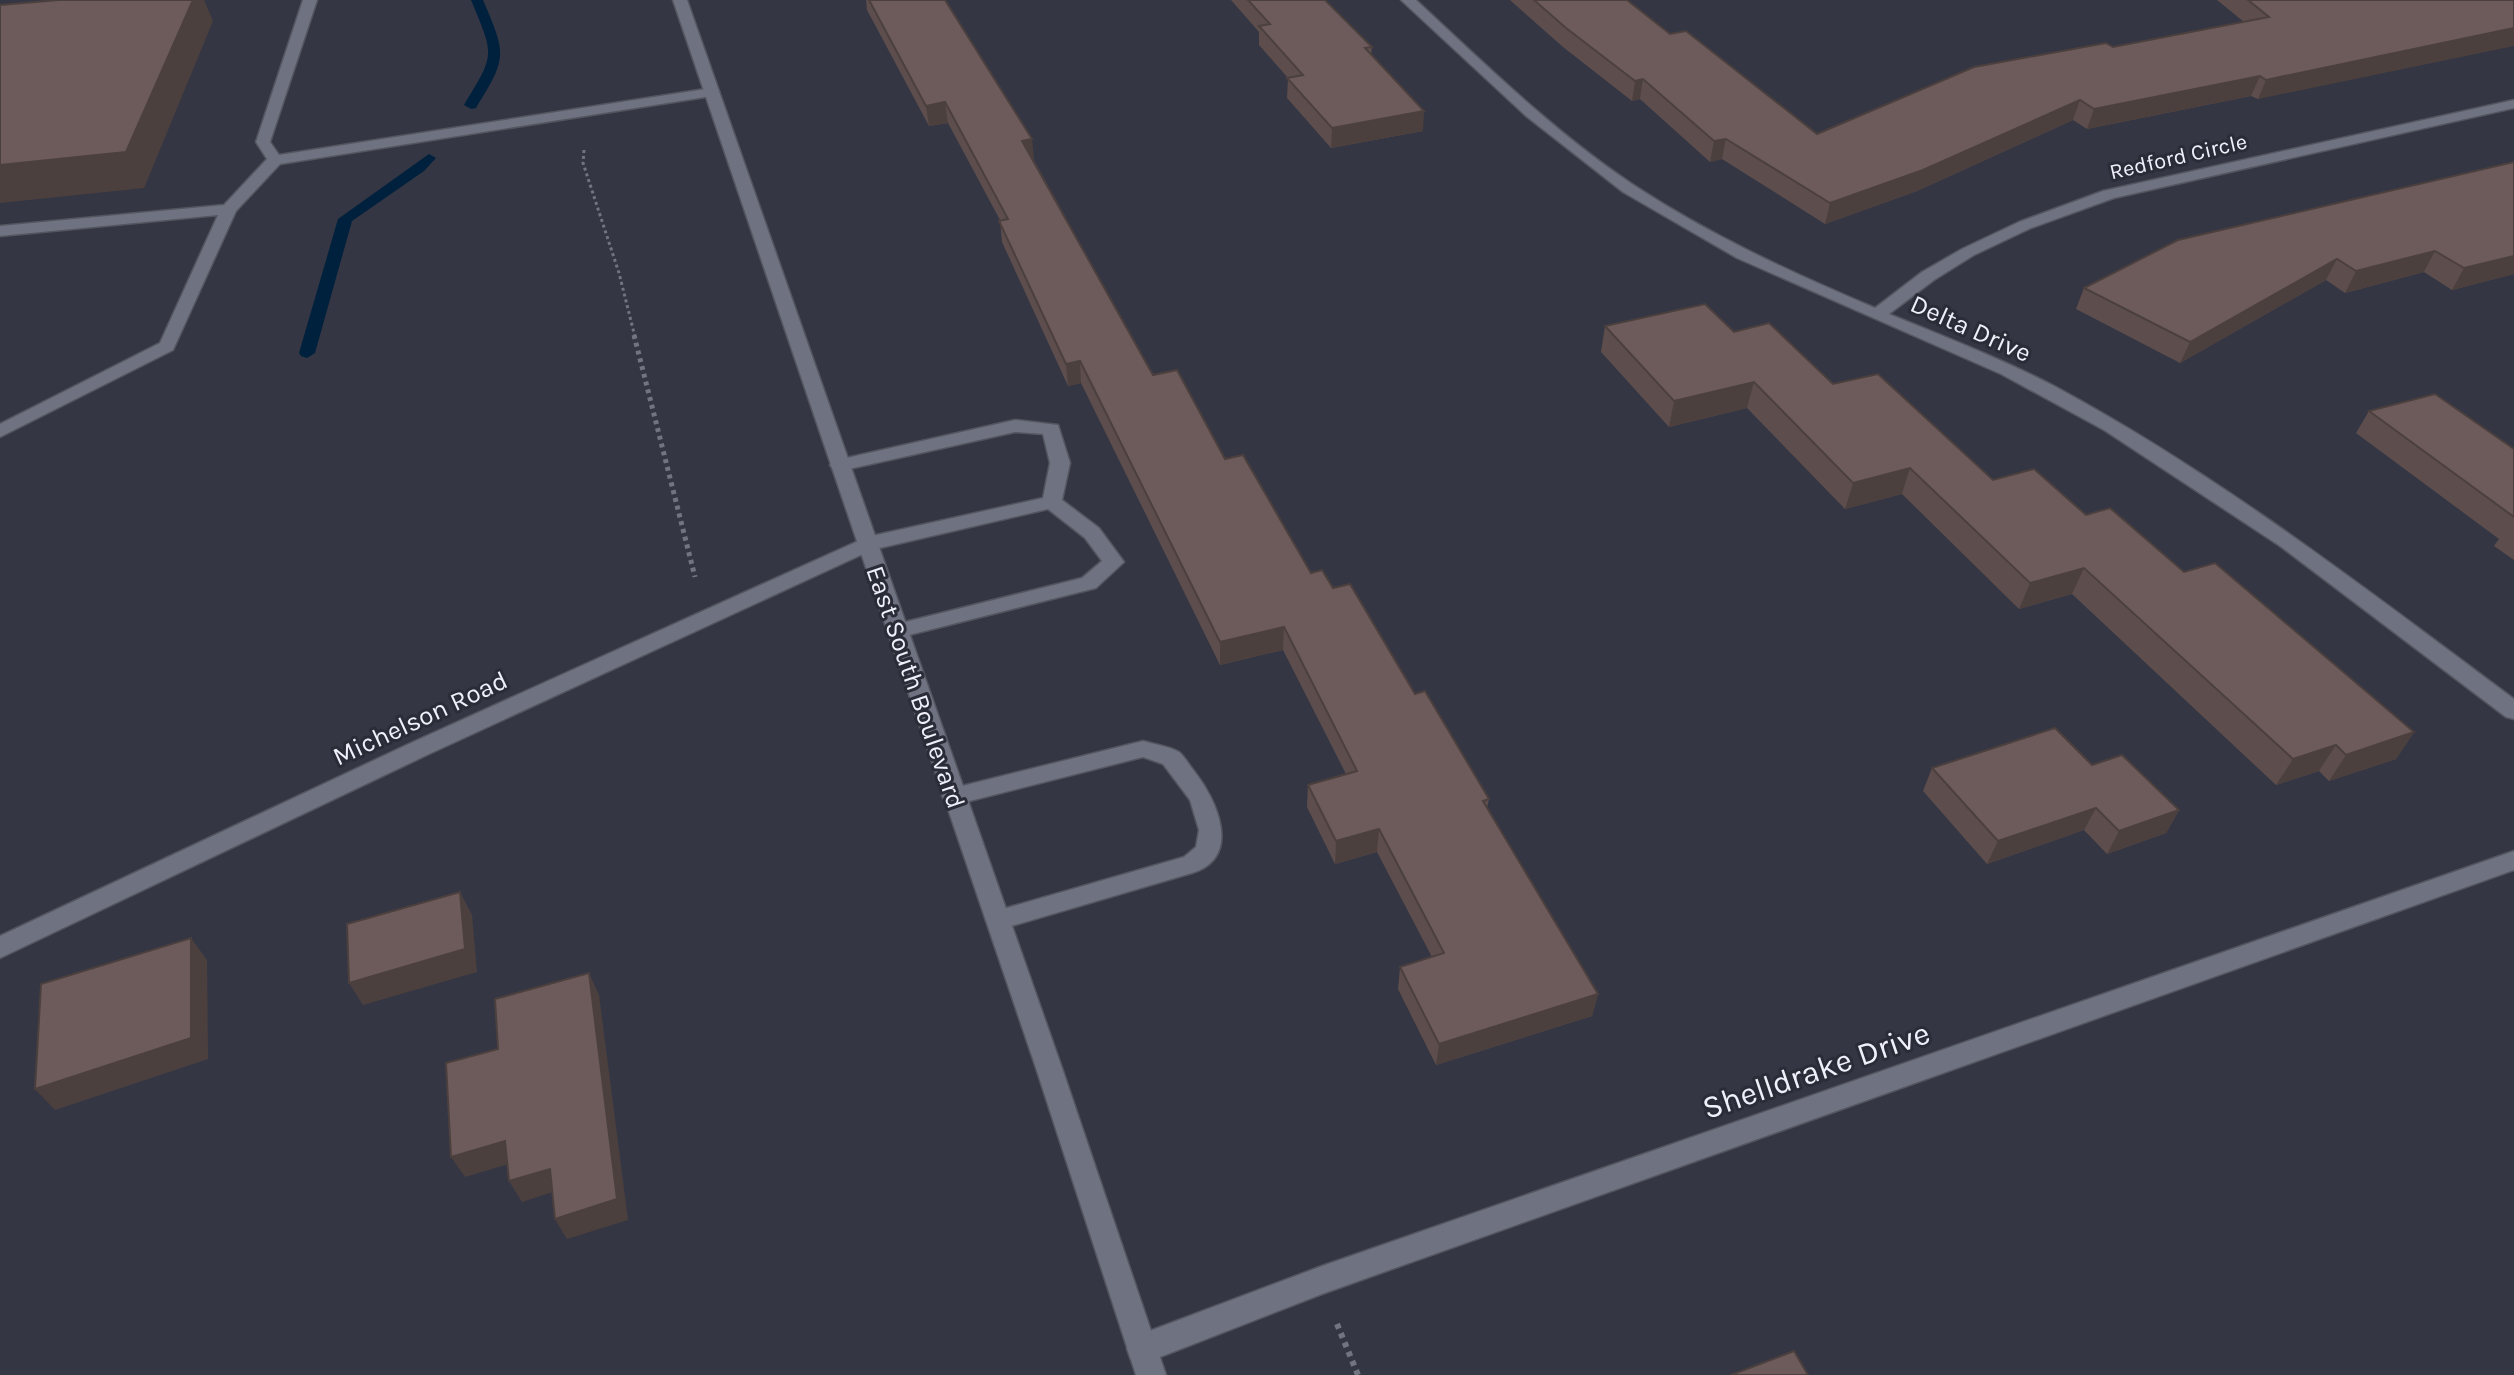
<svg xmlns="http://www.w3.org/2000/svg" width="2514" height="1375" viewBox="0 0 2514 1375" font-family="Karla,sans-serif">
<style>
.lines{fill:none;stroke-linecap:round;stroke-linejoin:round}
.stream{fill:#00213d;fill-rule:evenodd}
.service-casing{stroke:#53555f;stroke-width:3}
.minor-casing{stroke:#53555f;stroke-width:3}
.tertiary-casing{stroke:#53555f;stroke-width:3}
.path-far2{stroke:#727480;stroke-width:3;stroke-dasharray:3 3;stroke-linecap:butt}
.path-far1{stroke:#727480;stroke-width:5;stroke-dasharray:4 4;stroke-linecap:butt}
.path{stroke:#727480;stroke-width:6;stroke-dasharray:5 5;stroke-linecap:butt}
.service{fill:#6f7280;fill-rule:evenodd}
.minor{fill:#6f7280;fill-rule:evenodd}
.tertiary{fill:#6f7280;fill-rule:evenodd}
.wall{fill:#5d4e4d}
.shaded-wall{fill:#4c403f}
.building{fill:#6c5b5a;stroke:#4c403f;stroke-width:2}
.labels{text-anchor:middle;stroke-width:6;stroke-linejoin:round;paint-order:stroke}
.far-street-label{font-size:22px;fill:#eff0f9;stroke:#2a2c38}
.street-label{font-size:26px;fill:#eff0f9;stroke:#2a2c38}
.near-street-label{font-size:32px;fill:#eff0f9;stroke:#2a2c38}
</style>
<rect width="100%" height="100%" fill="#343643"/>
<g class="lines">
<g class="stream">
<path d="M471,0H483C506,54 508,57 476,108L471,109L464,105C496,53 494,56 471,0Z"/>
<polygon points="429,154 436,158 424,171 352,221 315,353 307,358 301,356 299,353 338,219"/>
</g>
<defs>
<g id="service">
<polygon points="303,0 317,0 270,142 279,155 712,88 719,92 712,96 280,164 236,211 173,350 0,437 0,424 160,343 218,215 0,236 0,226 224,205 267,159 256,142"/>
<polygon points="1015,420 1058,425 1070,463 1062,500 1099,528 1124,562 1096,588 897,638 889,636 886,631 889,626 1082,578 1102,561 1085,538 1048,509 867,551 857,544 867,537 1043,498 1050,463 1043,434 1015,432 840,471 833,469 830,465 833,461"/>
<path d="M1143,741C1153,744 1169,746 1179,752C1184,756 1190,766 1194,771C1217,800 1243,857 1192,873L998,930L989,927L986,920L989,913L1184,857L1196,847L1199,830L1190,800L1163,764L1143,757L954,805L946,802L942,796L946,790Z"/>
</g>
<g id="minor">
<path d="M1401,0H1416C1486,65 1555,133 1635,186C1710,235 1792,273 1875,308L1922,272L1962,249L2019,222L2103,191L2514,100V108L2114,198L2031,228L1974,255L1934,280L1889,314C1945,337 2002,359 2056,387C2219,475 2366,589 2514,699V719L2506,717L2280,546L2104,430L2001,374L1737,258L1623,192L1526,116Z"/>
<polygon points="867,537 877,544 874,549 429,754 0,958 0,936 413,742"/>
<polygon points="2514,851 2514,870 1322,1294 1142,1364 1131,1360 1127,1349 1131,1338 1322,1266"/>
</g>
<polygon id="tertiary" points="673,0 687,0 1062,1068 1166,1375 1136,1375 1036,1068"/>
</defs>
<use href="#service" class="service-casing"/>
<use href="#minor" class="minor-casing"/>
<use href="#tertiary" class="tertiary-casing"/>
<polyline class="path-far2" points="584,150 583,163 619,273 635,337"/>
<polyline class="path-far1" points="634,335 695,577"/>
<polyline class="path" points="1337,1324 1358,1375"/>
<use href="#service" class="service"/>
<use href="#minor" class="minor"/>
<use href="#tertiary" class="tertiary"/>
</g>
<g class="wall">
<polygon points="866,0 945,0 1153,375 1225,459 1311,573 1333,588 1415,694 1489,799 1487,808 1598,994 1592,1016 1436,1065 1398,989 1400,967 1432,957 1377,852 1335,864 1307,807 1308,785 1346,774 1283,650 1220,665 1081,383 1068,386 1002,242 1000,220 948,123 929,126 867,10"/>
<polygon points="1231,0 1325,0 1372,47 1371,55 1423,131 1331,148 1287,98 1288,78 1259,45 1259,32"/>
<polygon points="1510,0 1627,0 1670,34 1817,134 2113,47 2244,22 2217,0 2514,0 2258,99 2251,96 2087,129 2073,120 1917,191 1825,224 1722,159 1710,162 1640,99 1632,101 1563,47"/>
<polygon points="2514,162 2514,274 2452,290 2424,272 2345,293 2326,280 2180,363 2076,309 2084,288"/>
<polygon points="1605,326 1734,332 1833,384 1993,480 2086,515 2184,572 2414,732 2396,759 2329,781 2319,771 2276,785 2072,594 2019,609 1902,494 1845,509 1747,408 1669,427 1601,352"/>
<polygon points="2369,411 2514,449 2514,560 2494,546 2499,539 2356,433"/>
<polygon points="2092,765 2179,810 2166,833 2107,854 2084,830 1987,864 1923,791 1932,768"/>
</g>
<g class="shaded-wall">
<polygon points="193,0 204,0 213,21 144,188 0,203 0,165"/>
<polygon points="2514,28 2514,46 2258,99 2266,80"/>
<polygon points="2260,76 2251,96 2087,129 2094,109"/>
<polygon points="1643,79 1640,99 1632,101 1635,81"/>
<polygon points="2080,100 2073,120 1917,191 1825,224 1830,203"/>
<polygon points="945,102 948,123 929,126 926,106"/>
<polygon points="1424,111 1423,131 1331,148 1332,128"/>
<polygon points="1032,139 1034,159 1025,161 1022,141"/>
<polygon points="1726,139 1722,159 1710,162 1714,141"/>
<polygon points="2435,251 2424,272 2345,293 2356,271"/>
<polygon points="2514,256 2514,274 2452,290 2464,268"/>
<polygon points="2337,259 2326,280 2180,363 2190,342"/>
<polygon points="1080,361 1081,383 1068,386 1066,364"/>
<polygon points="1754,382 1747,408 1669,427 1674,401"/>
<polygon points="1910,468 1902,494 1845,509 1853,483"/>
<polygon points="2084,568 2072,594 2019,609 2030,583"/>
<polygon points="1284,627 1283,650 1220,665 1220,642"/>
<polygon points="2414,732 2396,759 2329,781 2346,755"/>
<polygon points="2336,745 2319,771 2276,785 2293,759"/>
<polygon points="2096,808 2084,830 1987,864 1998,841"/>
<polygon points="2179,810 2166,833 2107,854 2119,831"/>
<polygon points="1379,829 1377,852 1335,864 1336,841"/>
<polygon points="460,892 472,915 477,972 363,1005 349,983"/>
<polygon points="191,938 207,960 208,1059 55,1110 35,1089"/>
<polygon points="589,973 599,995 628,1220 567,1239 555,1219"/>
<polygon points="1598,994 1592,1016 1436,1065 1439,1044"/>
<polygon points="505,1141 518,1161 465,1177 451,1157"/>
<polygon points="550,1169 562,1189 522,1202 509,1181"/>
</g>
<g class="building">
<polygon points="59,0 193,0 126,152 0,165 0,5"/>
<polygon points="869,0 945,0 1032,139 1022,141 1153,375 1177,370 1225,459 1243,455 1311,573 1322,570 1333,588 1350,584 1415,694 1425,691 1489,799 1483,801 1598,994 1439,1044 1400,967 1444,953 1379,829 1336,841 1308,785 1357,771 1284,627 1220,642 1080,361 1066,364 999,221 1008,219 945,102 926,106"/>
<polygon points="1248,0 1325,0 1372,47 1365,48 1424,111 1332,128 1287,78 1303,75 1259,26 1270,24"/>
<polygon points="1534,0 1627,0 1670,34 1686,31 1817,134 1974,67 2106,43 2113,47 2269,17 2248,0 2514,0 2514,28 2266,80 2260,76 2094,109 2080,100 1923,170 1830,203 1726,139 1714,141 1643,79 1635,81 1566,28"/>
<polygon points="2514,162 2514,256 2464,268 2435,251 2356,271 2337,259 2190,342 2084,288 2178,240"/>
<polygon points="1705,304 1734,332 1769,323 1833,384 1878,374 1993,480 2034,469 2086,515 2110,508 2184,572 2215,563 2414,732 2346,755 2336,745 2293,759 2084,568 2030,583 1910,468 1853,483 1754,382 1674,401 1605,326"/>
<polygon points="2435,394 2514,449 2514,517 2369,411"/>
<polygon points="2055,728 2092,765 2122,755 2179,810 2119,831 2096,808 1998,841 1932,768"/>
<polygon points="460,892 465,949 349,983 347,924"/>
<polygon points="191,938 191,1038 35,1089 41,984"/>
<polygon points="589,973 617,1199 555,1219 550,1169 509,1181 505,1141 451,1157 446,1063 498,1049 495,999"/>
<polygon points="1794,1351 1808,1375 1731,1375"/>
</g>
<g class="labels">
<g class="far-street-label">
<text transform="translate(2178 156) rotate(-13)" y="8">Redford Circle</text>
</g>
<g class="street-label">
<text transform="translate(1971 328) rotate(24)" y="9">Delta Drive</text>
<text transform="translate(916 687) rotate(71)" y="9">East South Boulevard</text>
<text transform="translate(420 718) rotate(-25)" y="9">Michelson Road</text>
</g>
<g class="near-street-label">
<text transform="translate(1816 1070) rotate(-19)" y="11">Shelldrake Drive</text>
</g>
</g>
</svg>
